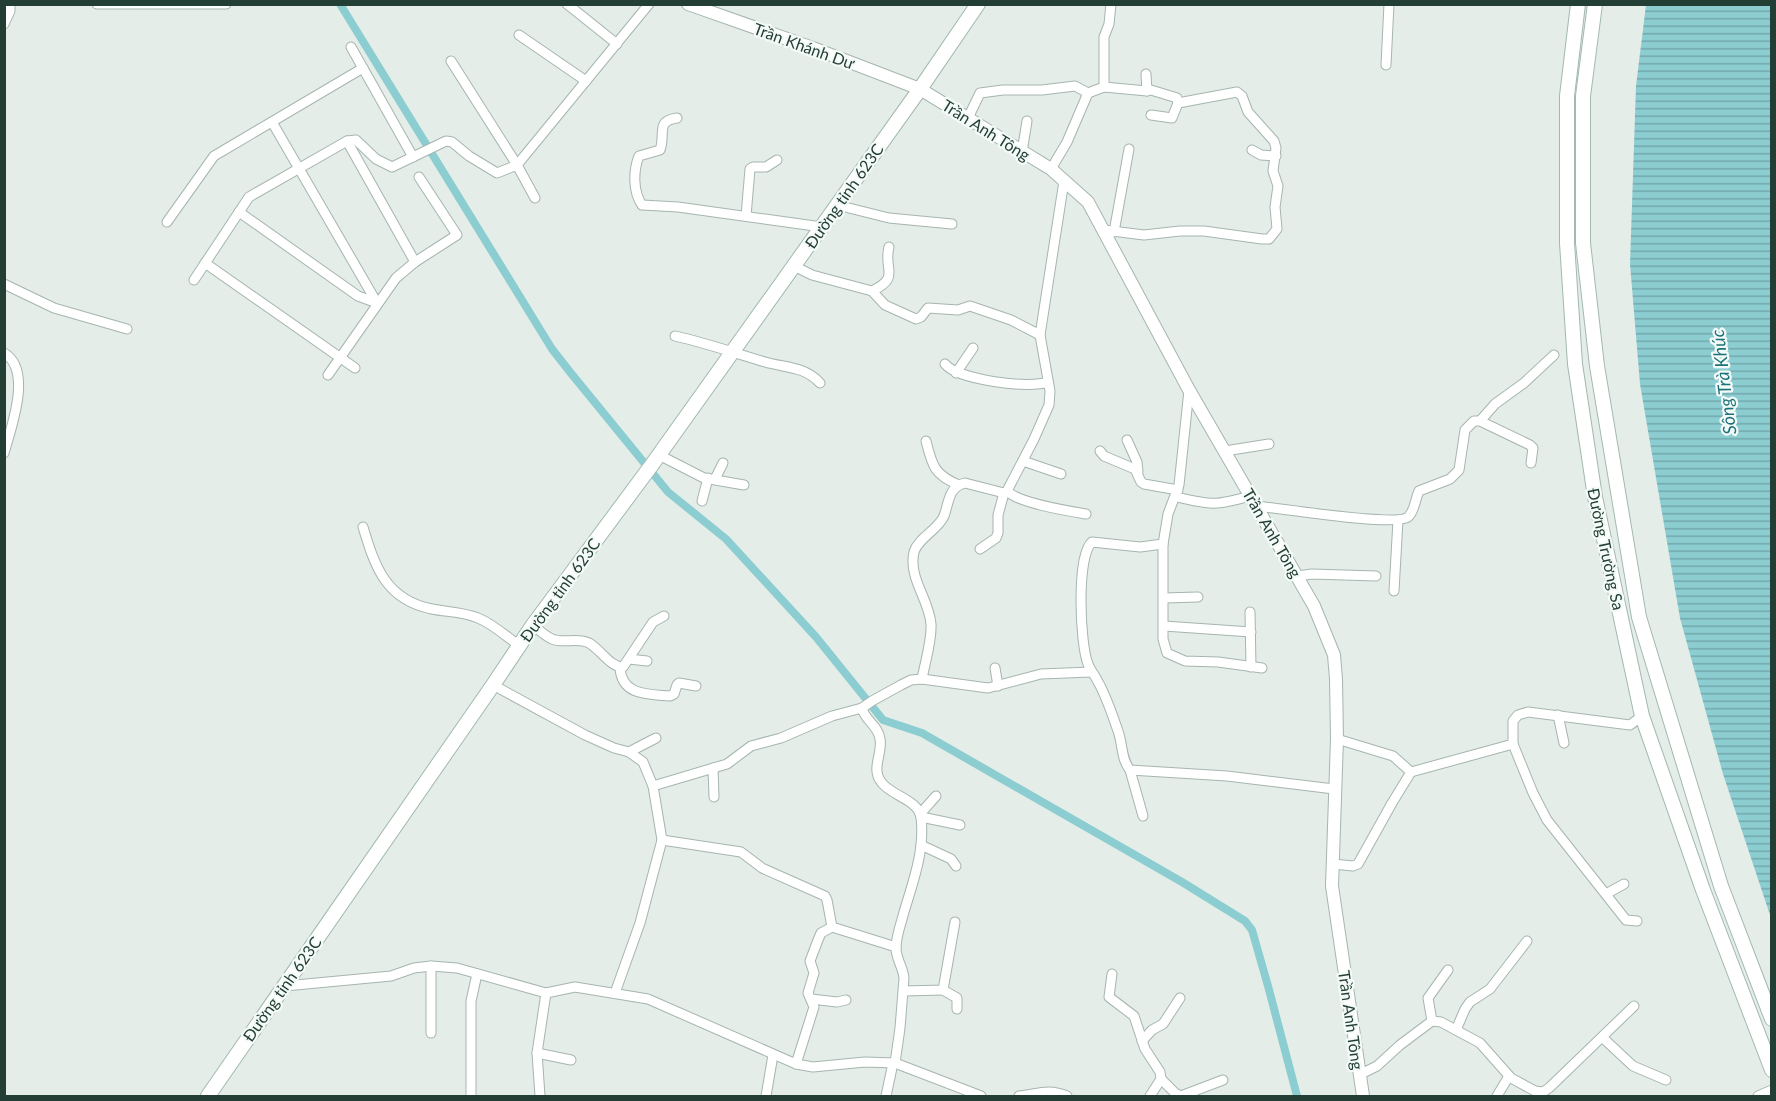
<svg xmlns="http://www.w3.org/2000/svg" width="1776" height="1101" viewBox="0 0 1776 1101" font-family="Lato,sans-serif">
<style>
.water{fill:url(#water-rules)}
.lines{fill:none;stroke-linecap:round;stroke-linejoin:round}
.canal{stroke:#8ccdd2;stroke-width:8}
.minor-casing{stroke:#a6b5af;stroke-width:11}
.tertiary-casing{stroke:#a6b5af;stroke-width:14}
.secondary-casing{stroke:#a2b9af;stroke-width:16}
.minor{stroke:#fff;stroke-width:9}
.tertiary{stroke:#fff;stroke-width:12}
.secondary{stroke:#fff;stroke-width:14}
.labels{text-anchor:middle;stroke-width:4.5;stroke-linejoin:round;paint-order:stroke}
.street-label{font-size:16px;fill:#233f35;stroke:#f4faf7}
.water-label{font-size:18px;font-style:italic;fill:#1d737b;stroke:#f4faf7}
</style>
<defs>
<pattern id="water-rules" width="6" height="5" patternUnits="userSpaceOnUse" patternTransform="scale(1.5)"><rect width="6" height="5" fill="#8ccdd2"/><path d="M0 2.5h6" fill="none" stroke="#72a8ab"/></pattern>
</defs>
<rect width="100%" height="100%" fill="#e4ede8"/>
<polygon class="water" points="1646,5 1771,5 1771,918 1723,774 1680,618 1640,384 1630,264 1636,86"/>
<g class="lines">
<polyline class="canal" points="340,4 552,349 570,372 668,492 726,539 816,637 883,720 922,733 1182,882 1245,921 1252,930 1268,986 1297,1096"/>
<defs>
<g id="minor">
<polyline points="97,4 226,4"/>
<polyline points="567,4 617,44"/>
<polyline points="4,24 10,11 10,4"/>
<polyline points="519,35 586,81"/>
<polyline points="351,47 413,157"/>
<polyline points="451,61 517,165 535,198"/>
<polyline points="1386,65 1389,4"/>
<polyline points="1146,74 1147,91"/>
<polyline points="1104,87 1104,37 1109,24 1111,4"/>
<path d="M677,118C655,121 666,134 660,150L639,156C633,171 633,192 642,205L678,207L822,227"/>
<polyline points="968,118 980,93 1003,90 1042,90 1075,86 1088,93 1104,87 1147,91 1151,90 1177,98 1178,103 1172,118 1151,115"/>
<polyline points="272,122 377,303"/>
<polyline points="347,141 415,262"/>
<polyline points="1252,150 1261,155 1276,156"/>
<polyline points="1022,152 1027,121"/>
<polyline points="1051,169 1067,142 1088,93"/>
<polyline points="837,205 889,218 952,224"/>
<polyline points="239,212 358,296 377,303"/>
<polyline points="746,216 750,169 753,167 766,167 777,160"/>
<polyline points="167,222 214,156 363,68"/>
<polyline points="1104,230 1144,235 1180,231 1204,231 1262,239 1269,239 1277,229 1275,207 1278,186 1273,171 1276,148 1274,141 1248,112 1242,96 1237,92 1178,103"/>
<polyline points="1114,232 1129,149"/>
<polyline points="205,263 355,368"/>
<polyline points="794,266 812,275 872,291 885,305 916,319 921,317 928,308 958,310 970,306 1011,320 1040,335"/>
<polyline points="194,280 249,197 347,141 356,140 376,159 392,167 446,141 452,142 469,156 497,173 517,165 649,4"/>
<polyline points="4,284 54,308 127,329"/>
<path d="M872,291C901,277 883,270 889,247"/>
<path d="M675,336C706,343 735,353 765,362C786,368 804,366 820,383"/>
<path d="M4,353C33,370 11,428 4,453"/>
<path d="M945,364C958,380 1029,389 1048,382"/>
<polyline points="956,373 973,348"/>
<polyline points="328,375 396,278 415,262 457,235 419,177"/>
<path d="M1189,390L1179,485L1168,514L1163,544L1140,547L1092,542C1076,556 1080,644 1088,664C1090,670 1094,674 1097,680C1106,695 1112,714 1118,731C1123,745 1121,759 1130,770L1227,776L1334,789"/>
<polyline points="1480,421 1495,404 1524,383 1554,355"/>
<polyline points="1127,440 1137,462 1138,472"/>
<path d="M926,441C932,465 934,475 959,485"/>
<polyline points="1100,451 1104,456 1135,469 1141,482 1144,484 1178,490"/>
<polyline points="1225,451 1269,444"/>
<polyline points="659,455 704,478 744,485"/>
<polyline points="1023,461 1061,474"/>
<polyline points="715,479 723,463"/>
<path d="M1007,491C1018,503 1068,511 1086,514"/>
<path d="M1177,497C1210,505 1216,506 1250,496"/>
<polyline points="702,501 708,478"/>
<path d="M1256,506C1279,508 1395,527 1408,517C1415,511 1415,499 1419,491L1450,479L1459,470L1465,430L1474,421H1480L1530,445L1533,448L1531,463"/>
<path d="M363,527C375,567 386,600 432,609C447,612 464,612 478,618C493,624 507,637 520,646"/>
<polyline points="1163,544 1163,639 1167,653 1185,661 1218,662 1262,668"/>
<polyline points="980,549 996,538 998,533 998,515 1004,493"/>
<polyline points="1297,576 1312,574 1376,576"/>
<polyline points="1394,591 1398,520"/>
<polyline points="1164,598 1198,597"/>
<polyline points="1250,612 1251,667"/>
<path d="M533,625C539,630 545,636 552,639C564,644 577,637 589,643C601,650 610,667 623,667L653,622L664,616"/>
<polyline points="1164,626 1251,632"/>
<polyline points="629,659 647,661"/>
<path d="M620,668C622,696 648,694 670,696L674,694L677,685L679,683L696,686"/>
<polyline points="995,668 998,686"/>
<path d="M922,679C925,662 932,641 931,624C929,599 908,578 914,552C918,538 938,530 944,516C949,503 948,487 965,483L1004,493L1007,491L1034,439L1049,405L1050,391L1040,335L1064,181"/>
<polyline points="493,685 585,735 614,748 629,752 643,762 653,786 662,840 640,923 615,993"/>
<path d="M862,708C865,721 878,725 880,739C883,754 870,769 882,783C892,796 919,800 921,818C925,850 913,882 904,912C901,924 896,936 896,948C896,959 903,967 904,978L900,1028L895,1063"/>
<polyline points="1558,715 1564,743"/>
<polyline points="1337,739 1393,756 1411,772 1513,744 1513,721 1518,715 1528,712 1630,725 1642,716"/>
<polyline points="1513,744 1533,793 1547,820 1626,920 1637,921"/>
<polyline points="629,752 656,738"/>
<polyline points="713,768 714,797"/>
<polyline points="1130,770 1143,816"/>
<polyline points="653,786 727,764 751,746 781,738 832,716 862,708 872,701 901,685 911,680 922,679 988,688 1041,674 1091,672"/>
<polyline points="920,814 936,796"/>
<polyline points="921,817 960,825"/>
<polyline points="662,840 741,852 762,868 825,896 827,900 832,927 896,947"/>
<polyline points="921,845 951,859 956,866"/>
<polyline points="1333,864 1353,866 1358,864 1392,803 1411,772"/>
<polyline points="1606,894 1624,884"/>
<polyline points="1112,974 1109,997 1134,1016 1145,1049 1160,1072 1161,1079 1150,1096"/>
<polyline points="285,986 391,976 414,968 431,966 457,968 546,993 575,987 648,999 796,1064 813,1067 865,1062 895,1063 981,1096"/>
<polyline points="943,990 957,998 957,1009"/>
<polyline points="904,991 943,990 955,922"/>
<polyline points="811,999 837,1002 846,1000"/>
<polyline points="1432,1021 1428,998 1448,970"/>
<polyline points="1456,1030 1465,1009 1470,1002 1490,989 1527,941"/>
<polyline points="431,1033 431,966"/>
<polyline points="1603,1038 1633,1066 1666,1080"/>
<polyline points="1142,1041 1152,1030 1163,1024 1180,998"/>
<polyline points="537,1053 571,1060"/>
<polyline points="796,1064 814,1007 808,993 814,973 810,961 818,940 821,933 832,927"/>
<polyline points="1359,1075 1377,1066 1400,1045 1432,1021 1441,1022 1480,1043 1511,1078 1535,1091 1543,1092 1549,1088 1634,1006"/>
<polyline points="1161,1079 1175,1093 1181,1096 1223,1080"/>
<polyline points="471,1096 471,1001 477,974"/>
<polyline points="540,1096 537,1053 546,993"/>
<polyline points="766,1096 773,1055"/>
<polyline points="886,1096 893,1063"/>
<path d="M1019,1096C1038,1094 1048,1088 1067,1096"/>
<polyline points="1497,1096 1509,1076"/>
<polyline points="1758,1096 1772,1090"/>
</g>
<polyline id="tertiary" points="688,4 813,48 920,89 1051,169 1088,202 1189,390 1314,606 1334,655 1336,679 1337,739 1332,886 1363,1096"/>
<g id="secondary">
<polyline points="1578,4 1567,96 1567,243 1575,364 1595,497 1642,716 1703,890 1772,1070"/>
<polyline points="1595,4 1583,96 1583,243 1597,366 1639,617 1721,886 1772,1019"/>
<polyline points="208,1096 493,685 533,625 651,466 920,89 978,4"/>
</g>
</defs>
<use href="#minor" class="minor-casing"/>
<use href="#tertiary" class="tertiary-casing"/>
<use href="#secondary" class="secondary-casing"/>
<use href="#minor" class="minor"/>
<use href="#tertiary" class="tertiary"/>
<use href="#secondary" class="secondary"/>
</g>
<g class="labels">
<g class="street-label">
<text transform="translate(804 46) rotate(20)" y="6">Trần Khánh Dư</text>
<text transform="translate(986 130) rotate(32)" y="6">Trần Anh Tông</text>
<text transform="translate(844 196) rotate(-55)" y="6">Đường tỉnh 623C</text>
<text transform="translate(1272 533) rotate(60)" y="6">Trần Anh Tông</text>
<text transform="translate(1606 549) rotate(78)" y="6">Đường Trường Sa</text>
<text transform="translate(560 590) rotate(-54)" y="6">Đường tỉnh 623C</text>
<text transform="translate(282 989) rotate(-55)" y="6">Đường tỉnh 623C</text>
<text transform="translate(1351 1020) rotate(82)" y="6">Trần Anh Tông</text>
</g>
<g class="water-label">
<text transform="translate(1724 382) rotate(-97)" y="6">Sông Trà Khúc</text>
</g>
</g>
<rect width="1776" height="1101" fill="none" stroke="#233f35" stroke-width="12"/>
</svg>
